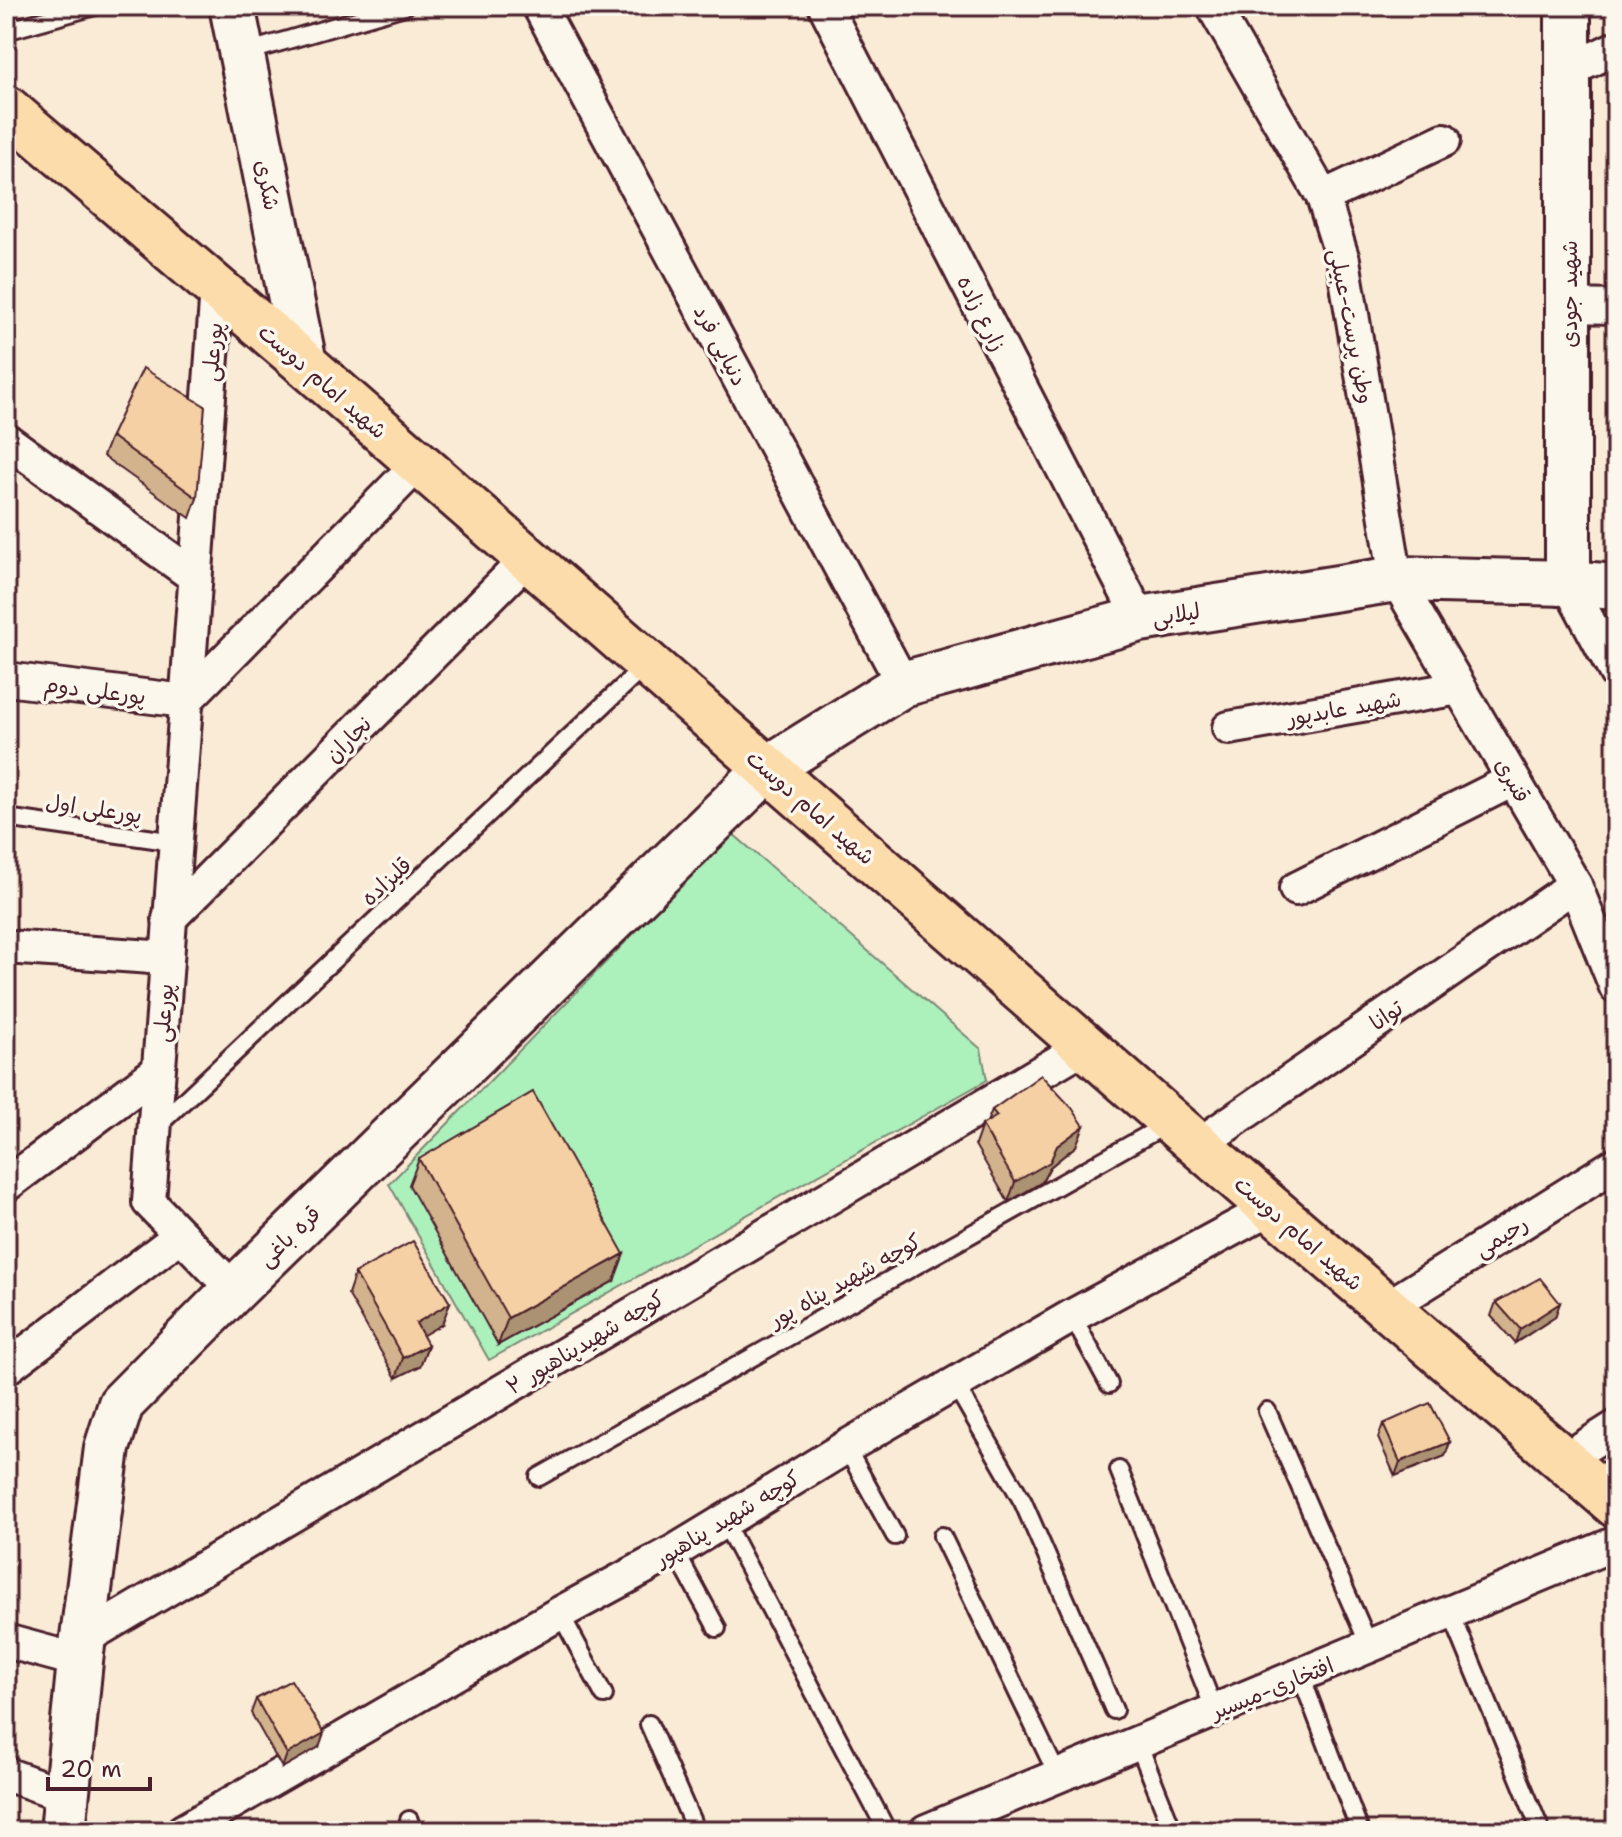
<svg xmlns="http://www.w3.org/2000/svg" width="1622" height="1837" viewBox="0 0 1622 1837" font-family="'Shantell Sans','Playpen Sans Arabic',sans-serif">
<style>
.green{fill:#acf1bc;stroke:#7b8874;stroke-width:2}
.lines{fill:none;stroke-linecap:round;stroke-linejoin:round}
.lane-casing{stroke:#4a1f2b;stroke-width:22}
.street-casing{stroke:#4a1f2b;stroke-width:38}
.secondary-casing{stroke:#4a1f2b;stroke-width:50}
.primary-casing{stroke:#4a1f2b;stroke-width:50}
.lane{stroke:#fbf7ec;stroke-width:16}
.street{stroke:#fbf7ec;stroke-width:32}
.secondary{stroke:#fbf7ec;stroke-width:44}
.primary{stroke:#fddcac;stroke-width:44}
.wall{fill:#d2b38d;stroke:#4a1f2b;stroke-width:2}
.shaded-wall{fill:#ab9273;stroke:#4a1f2b;stroke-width:2}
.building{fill:#f4d0a4;stroke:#4a1f2b;stroke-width:2}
.labels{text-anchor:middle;stroke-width:7;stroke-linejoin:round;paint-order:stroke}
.street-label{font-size:22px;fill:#4a1f2b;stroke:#fbf7ec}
</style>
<rect width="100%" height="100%" fill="#f9ebd6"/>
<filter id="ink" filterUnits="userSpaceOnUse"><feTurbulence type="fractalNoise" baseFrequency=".0125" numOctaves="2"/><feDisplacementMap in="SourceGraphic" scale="16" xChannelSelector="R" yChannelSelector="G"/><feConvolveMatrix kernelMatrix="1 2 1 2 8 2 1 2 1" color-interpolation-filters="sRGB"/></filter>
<g filter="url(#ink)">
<polygon class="green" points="732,833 981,1049 987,1080 489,1360 389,1184"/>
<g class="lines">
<defs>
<g id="lane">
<polyline points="6,31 95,6"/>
<polyline points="243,53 405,6"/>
<polyline points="6,818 175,842"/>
<polyline points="155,1128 647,664"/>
<polyline points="1072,1316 1109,1384"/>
<polyline points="955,1384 1023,1502 1114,1710"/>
<polyline points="1267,1411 1370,1647"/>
<polyline points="846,1447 895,1536"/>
<polyline points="1119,1470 1215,1711"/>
<polyline points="539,1477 1169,1123"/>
<polyline points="724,1521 887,1831"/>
<polyline points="942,1536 1058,1776"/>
<polyline points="675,1551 717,1628"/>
<polyline points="560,1613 604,1695"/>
<polyline points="1451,1613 1541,1831"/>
<polyline points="1301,1676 1360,1831"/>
<polyline points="649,1724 696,1831"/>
<polyline points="1138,1743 1173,1831"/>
<polyline points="409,1820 412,1831"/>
</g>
<g id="street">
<polyline points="539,6 903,684"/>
<polyline points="825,6 1140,619"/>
<polyline points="1213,6 1323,197 1343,260 1396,579 1575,885 1616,987"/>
<polyline points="1570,70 1616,48"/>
<polyline points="1323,197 1444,140"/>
<polyline points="217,289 149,1202 234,1290"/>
<polyline points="1569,306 1616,307"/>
<polyline points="6,440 194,576"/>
<polyline points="1568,583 1616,673"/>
<polyline points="6,679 185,701 418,464"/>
<polyline points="1229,728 1459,688"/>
<polyline points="1296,889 1513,780"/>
<polyline points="169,919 527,559"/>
<polyline points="6,947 167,958"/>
<polyline points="1198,1145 1575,885"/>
<polyline points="6,1185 158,1071"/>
<polyline points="1386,1308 1616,1164"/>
<polyline points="6,1368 181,1235"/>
<polyline points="1562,1461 1616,1427"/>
<polyline points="85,1638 1085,1046"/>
<polyline points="6,1641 80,1661"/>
<polyline points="6,1774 67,1796"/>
<polyline points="183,1831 560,1613 675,1551 846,1447 1072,1316 1271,1208"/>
<polyline points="926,1831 1616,1543"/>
</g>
<g id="secondary">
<polyline points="232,6 304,363"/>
<polyline points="1568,583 1568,6"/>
<polyline points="63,1831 80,1661 107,1448 121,1404 234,1290 767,769 903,684 1140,619 1396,579 1568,583 1616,587"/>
</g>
<polyline id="primary" points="6,108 304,363 1198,1145 1616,1505"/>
</defs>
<use href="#lane" class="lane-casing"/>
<use href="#street" class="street-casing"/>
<use href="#secondary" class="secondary-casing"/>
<use href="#primary" class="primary-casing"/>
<use href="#lane" class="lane"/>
<use href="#street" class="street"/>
<use href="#secondary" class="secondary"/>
<use href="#primary" class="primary"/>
</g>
<g class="wall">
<polygon points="111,436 197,498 190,518 103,456"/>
<polygon points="992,1110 1076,1146 1050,1167 1042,1182 1008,1202 975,1145 982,1125 987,1122"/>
<polygon points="419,1159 614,1281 498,1345 409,1185"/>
<polygon points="355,1273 442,1324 422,1335 428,1345 420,1366 396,1378 348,1294"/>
<polygon points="1496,1302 1555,1317 1515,1343 1491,1316"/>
<polygon points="1383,1424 1450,1442 1445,1456 1395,1476 1378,1438"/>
<polygon points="256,1699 319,1747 282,1768 251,1713"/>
</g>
<g class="shaded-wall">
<polygon points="1084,1126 1076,1146 1050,1167 1042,1182 1008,1202 1015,1182 1057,1146"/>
<polygon points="624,1254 614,1281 498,1345 508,1318"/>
<polygon points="450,1303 442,1324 408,1344 416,1323"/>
<polygon points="1560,1303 1555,1317 1515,1343 1520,1329"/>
<polygon points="428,1345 420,1366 396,1378 403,1358"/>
<polygon points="1450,1442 1445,1456 1395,1476 1400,1462"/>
<polygon points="324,1733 319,1747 282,1768 287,1754"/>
</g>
<g class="building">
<polygon points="143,368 205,406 197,498 111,436"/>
<polygon points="1041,1075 1072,1108 1084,1126 1057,1146 1050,1162 1015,1182 982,1125 997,1116 992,1110"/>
<polygon points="533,1092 624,1254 508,1318 419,1159"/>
<polygon points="413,1241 450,1303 416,1323 428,1345 403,1358 355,1273"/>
<polygon points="1540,1278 1560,1303 1520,1329 1496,1302"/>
<polygon points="1430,1403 1450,1442 1400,1462 1383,1424"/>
<polygon points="291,1680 324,1733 287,1754 256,1699"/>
</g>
</g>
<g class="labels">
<g class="street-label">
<text transform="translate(268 185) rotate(79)" y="8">شکری</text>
<text transform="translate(1569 294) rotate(-90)" y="8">شهید جودی</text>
<text transform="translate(982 313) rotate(63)" y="8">زارع زاده</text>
<text transform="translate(1352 326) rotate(79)" y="8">وطن پرست-عبیلی</text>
<text transform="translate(721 345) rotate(62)" y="8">دنیایی فرد</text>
<text transform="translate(212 352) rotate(-85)" y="8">پورعلی</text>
<text transform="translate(323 381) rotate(41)" y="8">شهید امام دوست</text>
<text transform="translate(1176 614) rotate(-9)" y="8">لیلابی</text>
<text transform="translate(95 690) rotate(7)" y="8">پورعلی دوم</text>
<text transform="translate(1344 708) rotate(-10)" y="8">شهید عابدپور</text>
<text transform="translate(348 739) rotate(-45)" y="8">نجاران</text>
<text transform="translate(1513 780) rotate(60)" y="8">قنبری</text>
<text transform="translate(811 807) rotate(41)" y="8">شهید امام دوست</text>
<text transform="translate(94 808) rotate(8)" y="8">پورعلی اول</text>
<text transform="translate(386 881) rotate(-43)" y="8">قلیزاده</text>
<text transform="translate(163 1013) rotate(-86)" y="8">پورعلی</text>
<text transform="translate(1386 1015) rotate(-35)" y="8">توانا</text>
<text transform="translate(1299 1233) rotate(41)" y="8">شهید امام دوست</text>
<text transform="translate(289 1236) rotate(-44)" y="8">قره باغی</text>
<text transform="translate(1501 1236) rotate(-32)" y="8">رحیمی</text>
<text transform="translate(845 1280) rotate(-29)" y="8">کوچه شهید پناه پور</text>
<text transform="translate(585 1342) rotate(-31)" y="8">۲ کوچه شهیدپناهپور</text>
<text transform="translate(727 1518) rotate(-31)" y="8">کوچه شهید پناهپور</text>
<text transform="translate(1272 1688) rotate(-22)" y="8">افتخاری-میسیر</text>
</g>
</g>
<rect width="1622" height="1837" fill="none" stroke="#fbf7ec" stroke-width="32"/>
<rect x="16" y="16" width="1590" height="1805" fill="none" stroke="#4a1f2b" stroke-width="3" filter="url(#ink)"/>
<path d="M48 1777v12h102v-12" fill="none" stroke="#4a1f2b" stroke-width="4"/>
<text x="60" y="1777" font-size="24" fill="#4a1f2b" stroke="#fbf7ec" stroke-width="6" paint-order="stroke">20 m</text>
</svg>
